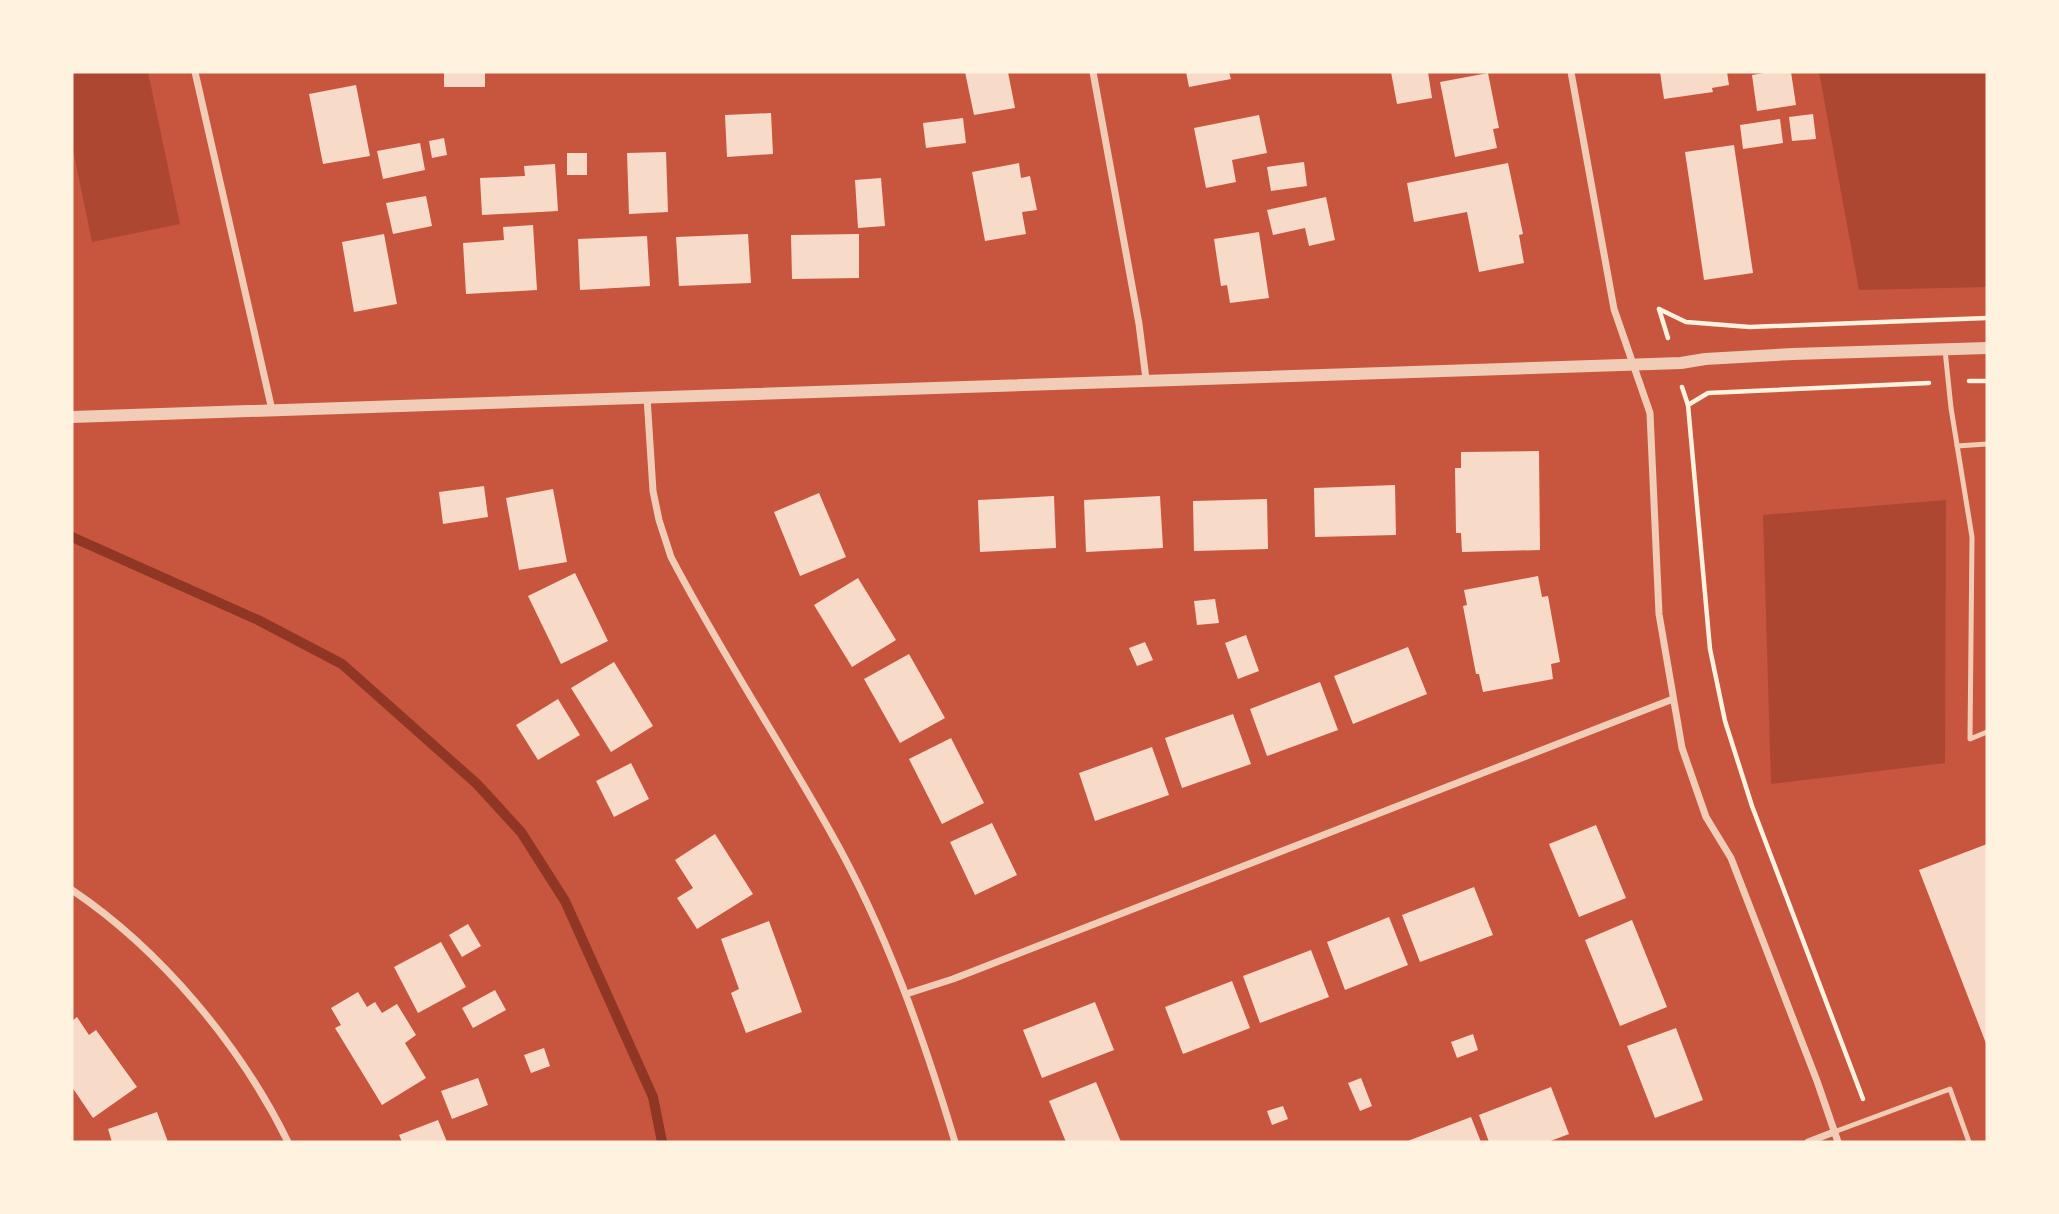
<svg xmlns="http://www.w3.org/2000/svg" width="2059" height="1214" viewBox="0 0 2059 1214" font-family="Poppins,sans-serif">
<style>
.green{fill:#ae4732}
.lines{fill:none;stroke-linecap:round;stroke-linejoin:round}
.stream{stroke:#8f3625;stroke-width:10}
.building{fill:#f7dbc8}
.path{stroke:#fff3e0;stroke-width:4.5}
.service{stroke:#f1ccb7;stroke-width:5}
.minor{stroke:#f1ccb7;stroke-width:7}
.tertiary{stroke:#f1ccb7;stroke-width:12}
</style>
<rect width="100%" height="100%" fill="#c8553d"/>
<g class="green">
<polygon points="72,72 148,72 180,224 92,242 72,145"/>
<polygon points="1819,72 1987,72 1987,287 1859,290"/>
<polygon points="1946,500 1945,763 1771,784 1763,515"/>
</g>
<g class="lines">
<polyline class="stream" points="72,537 258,620 342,664 477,784 521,832 565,901 653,1097 662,1142"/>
</g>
<g class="building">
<rect x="444" y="72" width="41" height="15"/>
<polygon points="965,72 1008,72 1015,108 974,115"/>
<polygon points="1186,72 1229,72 1231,79 1189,87"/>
<polygon points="1391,72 1428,72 1432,98 1397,104"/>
<polygon points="1660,72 1727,72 1729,85 1712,88 1713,92 1664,99"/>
<polygon points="1770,72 1791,72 1796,105 1757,111 1752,75"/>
<polygon points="1488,73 1499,128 1493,129 1497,148 1455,157 1440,82"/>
<polygon points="356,85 370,156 323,164 309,94"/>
<polygon points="771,113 773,154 727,157 725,115"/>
<polygon points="1813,114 1816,139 1792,141 1789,117"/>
<polygon points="1259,115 1267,153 1232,160 1236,182 1206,188 1194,128"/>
<polygon points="963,118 966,143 926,148 923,123"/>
<polygon points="1780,119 1783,143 1743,149 1740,125"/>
<polygon points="444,138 447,155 432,158 429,141"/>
<polygon points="420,143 425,170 383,179 377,151"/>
<polygon points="1734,145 1753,273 1704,280 1685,152"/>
<polygon points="666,152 668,212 629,214 627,153"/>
<rect x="567" y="153" width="20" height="22"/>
<polygon points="1304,162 1307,186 1271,191 1267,167"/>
<polygon points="1019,163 1021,178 1030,176 1037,210 1022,212 1026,234 985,241 972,172"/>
<polygon points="1508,163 1523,234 1519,235 1524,263 1479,272 1467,212 1414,222 1407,183"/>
<polygon points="555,164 558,211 482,215 480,178 525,176 524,166"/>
<polygon points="881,178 885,226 858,228 855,180"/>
<polygon points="426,196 432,226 393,234 386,203"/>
<polygon points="1326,197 1335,240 1309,246 1305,228 1273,235 1267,210"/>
<polygon points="533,225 537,290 466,294 463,243 504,240 503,227"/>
<polygon points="1259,232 1269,298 1230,303 1227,285 1221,286 1214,239"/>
<polygon points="384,234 397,304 354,312 342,242"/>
<polygon points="748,234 751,283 679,286 676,237"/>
<polygon points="859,234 859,278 792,279 791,235"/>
<polygon points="647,236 650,286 580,290 578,239"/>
<polygon points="1539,451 1540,550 1462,552 1461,533 1456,533 1455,468 1461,468 1461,452"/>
<polygon points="1395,485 1396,535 1315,537 1314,488"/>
<polygon points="484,486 488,517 443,524 439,492"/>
<polygon points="553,489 567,562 519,570 506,498"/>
<polygon points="819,493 846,557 800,576 774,512"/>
<polygon points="1054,496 1056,548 980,552 978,500"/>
<polygon points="1160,496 1163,548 1086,552 1084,500"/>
<polygon points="1267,499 1268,549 1194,551 1193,501"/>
<polygon points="575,573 608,641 561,664 528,596"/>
<polygon points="1538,576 1542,597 1548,596 1560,662 1551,664 1553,679 1483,692 1479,674 1476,674 1463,606 1467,605 1464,590"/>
<polygon points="858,578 896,640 852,667 814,605"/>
<polygon points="1215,599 1219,623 1197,625 1194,601"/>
<polygon points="1246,635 1259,671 1238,679 1225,643"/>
<polygon points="1145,642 1153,660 1137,666 1129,648"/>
<polygon points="1408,647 1427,694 1353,724 1334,676"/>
<polygon points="909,654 945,718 900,743 864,679"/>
<polygon points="614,662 653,726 611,752 571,688"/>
<polygon points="1320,682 1338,730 1267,756 1250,709"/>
<polygon points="558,699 580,735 538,760 516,725"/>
<polygon points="1233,714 1251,764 1182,788 1165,738"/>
<polygon points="951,738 984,803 942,824 909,759"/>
<polygon points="1152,747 1169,795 1095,821 1079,773"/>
<polygon points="631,763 649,799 614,817 596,781"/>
<polygon points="992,823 1017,875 975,895 950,842"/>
<polygon points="1596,825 1626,898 1579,917 1549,844"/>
<polygon points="715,834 753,894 697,929 677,898 693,888 675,860"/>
<polygon points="1987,844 1987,1046 1919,870"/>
<polygon points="1474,887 1493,935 1420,962 1402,915"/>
<polygon points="1389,917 1408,965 1345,990 1327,942"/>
<polygon points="1632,920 1667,1007 1620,1026 1585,940"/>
<polygon points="769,921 802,1012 746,1033 731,993 739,989 721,939"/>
<polygon points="468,924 481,946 462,957 449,935"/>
<polygon points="441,942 466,987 418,1013 394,967"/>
<polygon points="1311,950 1329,997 1260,1023 1243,976"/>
<polygon points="1232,981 1250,1028 1183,1054 1165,1007"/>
<polygon points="495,990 506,1010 473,1028 462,1008"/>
<polygon points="358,992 367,1007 375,1002 382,1013 397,1004 416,1035 405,1043 426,1078 382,1105 335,1028 341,1025 331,1008"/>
<polygon points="1095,1002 1114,1050 1042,1078 1023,1030"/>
<polygon points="77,1017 89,1035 96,1030 137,1087 93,1118 72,1087 72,1021"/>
<polygon points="1676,1028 1703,1100 1655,1118 1627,1046"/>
<polygon points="1473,1034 1478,1050 1457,1058 1451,1042"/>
<polygon points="544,1048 550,1066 531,1073 524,1055"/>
<polygon points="478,1078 488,1105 452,1119 441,1091"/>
<polygon points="1361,1078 1372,1106 1360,1111 1348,1083"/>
<polygon points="1096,1082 1121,1142 1066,1142 1049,1101"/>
<polygon points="1551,1087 1569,1134 1548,1142 1489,1142 1479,1115"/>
<polygon points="1283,1106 1288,1119 1272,1125 1267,1111"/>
<polygon points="157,1112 168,1142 112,1142 108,1129"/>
<polygon points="1471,1117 1481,1142 1405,1142"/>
<polygon points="438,1120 447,1142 402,1142 399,1135"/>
</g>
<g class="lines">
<g class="path">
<polyline points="1659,309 1668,338"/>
<polyline points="1659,309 1686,322 1750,327 1987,318"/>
<polyline points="1969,381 1987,381"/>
<polyline points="1682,387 1688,405 1710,649 1725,721 1752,806 1863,1099"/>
<polyline points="1688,405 1708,393 1929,383"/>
</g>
<g class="service">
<polyline points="1945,350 1951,408 1972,537 1970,739 1987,732"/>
<polyline points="1957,446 1987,444"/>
<polyline points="1834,1132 1950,1089 1969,1142"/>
</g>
<g class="minor">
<polyline points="195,72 272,410"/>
<polyline points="1093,72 1139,324 1146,379"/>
<polyline points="1571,72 1614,309 1650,413 1659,614 1682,748 1706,817 1731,858 1817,1081 1838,1142"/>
<path d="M647,397L653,491L659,520L671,557C720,651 779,740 831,833C886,930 923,1036 955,1142"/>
<path d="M72,890C161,950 241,1046 288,1142"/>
<polyline points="906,994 953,979 1673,699"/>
<polyline points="1808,1142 1834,1132"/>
</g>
<polyline class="tertiary" points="72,417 1681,363 1705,359 1793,354 1987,348"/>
</g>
<rect width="2059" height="1214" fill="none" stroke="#fff3e0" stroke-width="147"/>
</svg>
